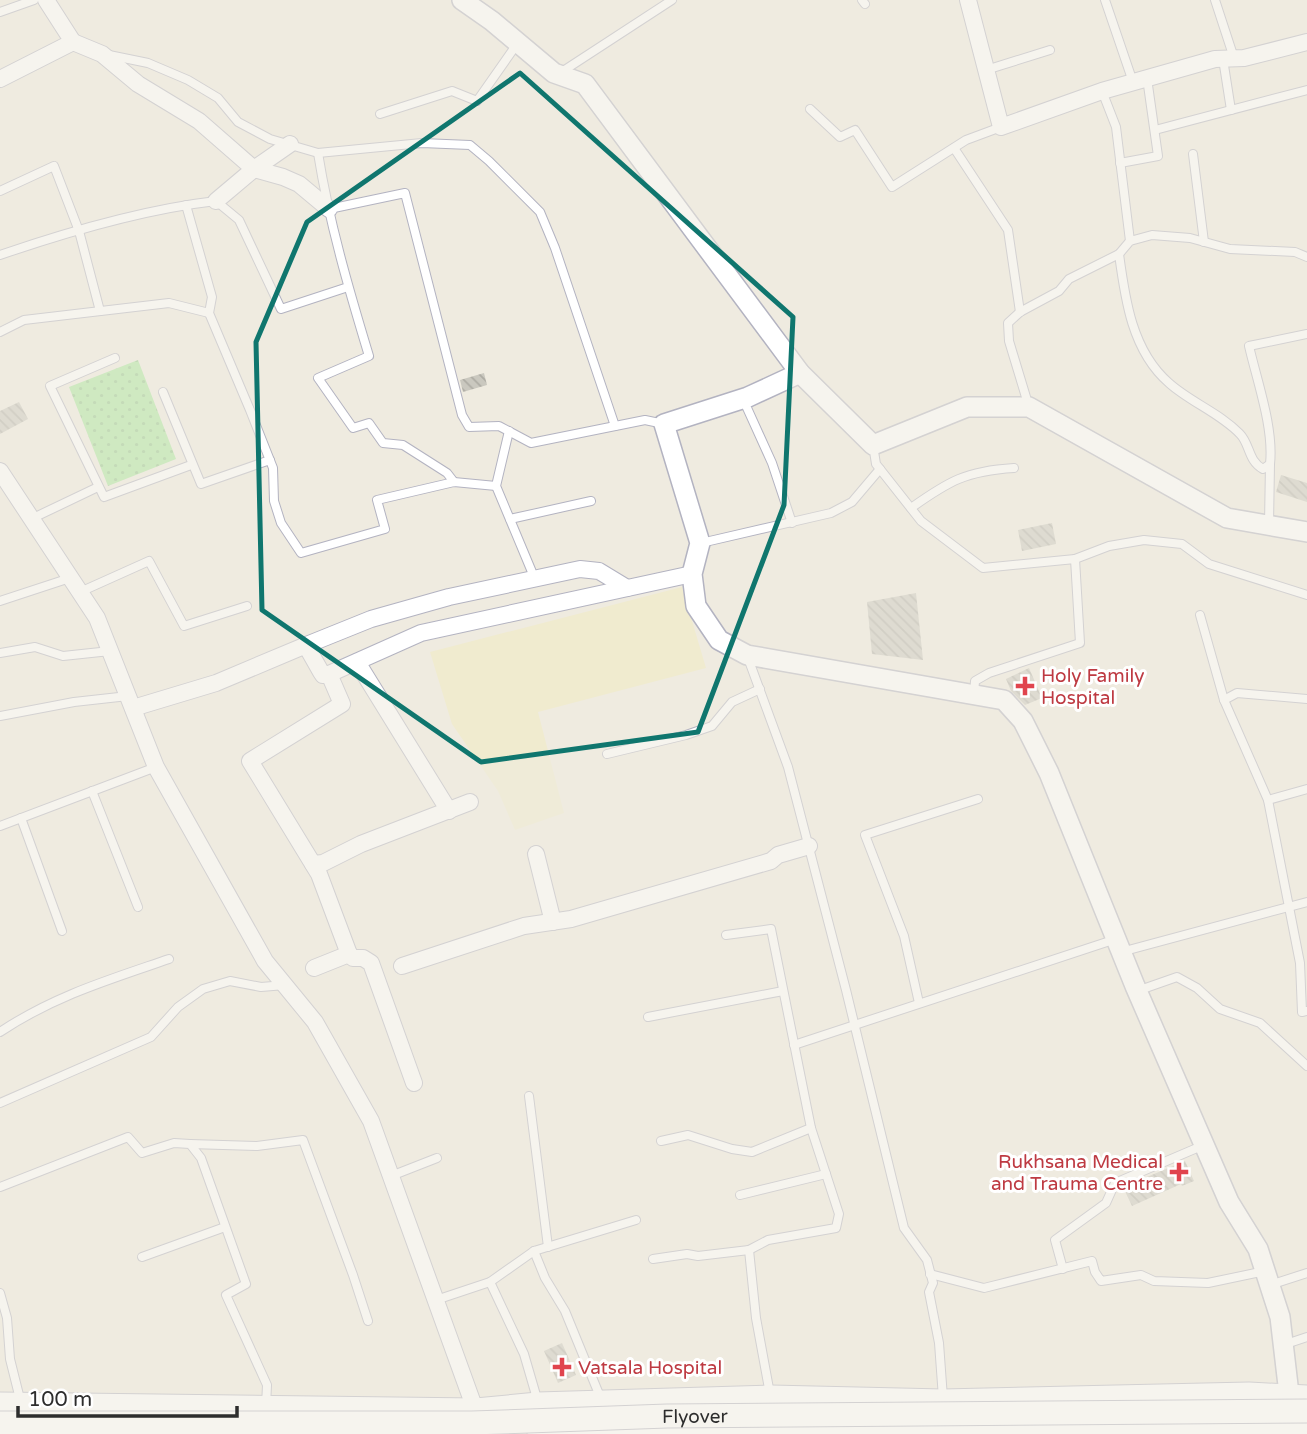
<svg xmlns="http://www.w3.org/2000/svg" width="1307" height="1434" viewBox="0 0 1307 1434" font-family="'Varela Round',sans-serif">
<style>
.education{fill:#f0ebcf}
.green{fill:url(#green-dots)}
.building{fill:url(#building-back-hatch)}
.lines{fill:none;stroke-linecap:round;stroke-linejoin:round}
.service-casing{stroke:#b3b3c1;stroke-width:10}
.minor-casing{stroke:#b3b3c1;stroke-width:18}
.tertiary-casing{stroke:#b3b3c1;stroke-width:22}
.secondary-casing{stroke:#b3b3c1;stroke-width:25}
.service{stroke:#fff;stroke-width:8}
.minor{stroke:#fff;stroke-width:16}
.tertiary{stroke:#fff;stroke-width:19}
.secondary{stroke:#fff;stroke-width:23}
.secondary-bridge-casing{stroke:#b3b3c1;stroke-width:25;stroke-linecap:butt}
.secondary-bridge{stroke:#fff;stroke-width:23}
.marked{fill:none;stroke:#0f766e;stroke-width:5;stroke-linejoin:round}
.health-dot{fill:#e0444e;stroke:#fff;stroke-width:2.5}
.labels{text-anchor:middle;stroke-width:6;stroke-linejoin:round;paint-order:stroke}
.health-label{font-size:19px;fill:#be3a42;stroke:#fff;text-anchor:start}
.street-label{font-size:19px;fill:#2d2d2d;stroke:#fff}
</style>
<defs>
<pattern id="green-dots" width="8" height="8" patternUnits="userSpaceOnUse" patternTransform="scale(1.75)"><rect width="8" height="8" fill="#a8e69c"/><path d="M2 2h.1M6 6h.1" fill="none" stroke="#91c687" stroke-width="1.8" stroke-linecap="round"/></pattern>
<pattern id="building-back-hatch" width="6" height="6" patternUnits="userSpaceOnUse" patternTransform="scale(1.75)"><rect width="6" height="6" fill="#cac8bf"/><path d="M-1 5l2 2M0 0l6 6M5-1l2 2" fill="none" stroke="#aeaca4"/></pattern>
</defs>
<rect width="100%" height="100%" fill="#efebe0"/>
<polygon class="education" points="682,587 706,668 538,712 564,813 515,830 498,791 452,724 430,652"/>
<polygon class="green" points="138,360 176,459 108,486 69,387"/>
<g class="building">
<polygon points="484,373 487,385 463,392 460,380"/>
<polygon points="19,402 28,419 0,434 0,411"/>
<polygon points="1281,475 1307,483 1307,502 1276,492"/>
<polygon points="1052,523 1056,544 1022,551 1018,530"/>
<polygon points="916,593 923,660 872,654 867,602"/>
<polygon points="1029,668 1042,698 1025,705 1011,691 1006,679"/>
<polygon points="1185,1161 1194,1181 1182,1186 1181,1184 1132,1206 1123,1187"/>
<polygon points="562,1343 576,1375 558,1383 544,1351"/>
</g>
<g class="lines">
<defs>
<g id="service">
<polyline points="862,0 865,4"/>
<polyline points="1105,0 1133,82"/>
<polyline points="1215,0 1234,58"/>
<polyline points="0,12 34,0"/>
<polyline points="109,55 148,63 188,80 218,98 238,122 270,139 318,153 422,143 470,145 489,161 540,212 555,248 615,426"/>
<polyline points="1223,59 1231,110"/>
<polyline points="986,70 1050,50"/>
<polyline points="560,73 672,0"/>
<polyline points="1102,91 1116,127 1130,241"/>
<polyline points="810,109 840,137 855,130 892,187 966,140 1001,127"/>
<polyline points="380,114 452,91 477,101 517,44"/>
<polyline points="1155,130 1307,90"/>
<polyline points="954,148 1008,230 1020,312"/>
<path d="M318,153C329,222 349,290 369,356L318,378L353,428L369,423L383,443L403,445L447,473L454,482"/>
<polyline points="1193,154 1204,242"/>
<polyline points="1120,163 1158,156 1147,78"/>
<polyline points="0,191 54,166 79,231 100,311"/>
<polyline points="186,205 212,297 209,313 250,410 273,468 274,501 281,523 301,553 385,529 377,500 454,482 496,486"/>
<polyline points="329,209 405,193 462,415 469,427 499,426 531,443 645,420 664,424"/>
<path d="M1119,254C1125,299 1132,351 1169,383C1190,402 1220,413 1240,434C1250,444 1248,461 1263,469L1270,464C1274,428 1257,381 1249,346L1307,334"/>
<path d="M0,255C67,232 146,209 216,201L239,220L281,309L348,287"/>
<polyline points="0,332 24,320 169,303 209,313"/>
<polyline points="115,358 50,386 104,497 191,465"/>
<polyline points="163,392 201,484 270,460"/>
<polyline points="743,399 772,463 792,523"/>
<polyline points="1029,407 1009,341 1008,323 1020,312 1059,291 1069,279 1119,254 1130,241 1152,235 1190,238 1230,249 1295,252 1307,257"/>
<polyline points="509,431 496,486 532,572"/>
<polyline points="873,445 876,464 921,521 983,568 1075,559 1080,643 989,673 975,681 974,695"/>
<path d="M911,508C949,481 966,471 1014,468"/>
<polyline points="31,519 98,487"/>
<polyline points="510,519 591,501"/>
<polyline points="1269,524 1270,464"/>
<polyline points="701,543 831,513 852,502 880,469"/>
<polyline points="1075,559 1109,546 1144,540 1182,544 1209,564 1307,595"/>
<polyline points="80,592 149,561 184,626 247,606"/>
<polyline points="0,601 70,578"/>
<polyline points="1200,615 1224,700 1268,800 1300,963 1302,1012 1307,1011"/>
<polyline points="0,653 35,647 63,656 110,651"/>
<polyline points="748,658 788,767 846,990 904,1228 927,1260 933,1283 929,1292 939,1343 943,1398"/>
<polyline points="1224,700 1237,693 1307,699"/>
<polyline points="0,716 74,702 128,696"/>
<polyline points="607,754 686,735 712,726 732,702 760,689"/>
<polyline points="92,791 138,907"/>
<polyline points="1268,800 1307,789"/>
<polyline points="21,818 62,931"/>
<polyline points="0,826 156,767"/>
<polyline points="1121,952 1307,902"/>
<polyline points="1137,991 1177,977 1197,988 1220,1009 1260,1023 1307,1066"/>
<polyline points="919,1003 904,936 865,835 978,799"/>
<polyline points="648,1017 783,991"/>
<path d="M0,1032C54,996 108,980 169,959"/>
<polyline points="794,1045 1116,939"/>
<polyline points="529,1096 548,1247"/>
<polyline points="0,1103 151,1037 178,1007 203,989 230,981 261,987 285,985"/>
<polyline points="661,1141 688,1135 732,1149 752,1152 811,1128"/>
<polyline points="190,1144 257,1146 303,1140 353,1275 368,1321"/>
<polyline points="391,1176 437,1158"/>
<polyline points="0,1187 128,1137 142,1153 174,1143 190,1144 201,1158 246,1284 226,1295 267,1385 266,1406"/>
<polyline points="740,1195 826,1174"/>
<polyline points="749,1250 756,1318 770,1394"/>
<polyline points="534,1251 545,1278 565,1311 601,1399"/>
<polyline points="142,1257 225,1227"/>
<polyline points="653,1259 687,1254 698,1256 749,1250 768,1240 836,1228 839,1214 811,1128 771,929 726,935"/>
<polyline points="1063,1269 1055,1240 1106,1203 1115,1183 1204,1145"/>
<polyline points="930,1274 984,1288 1092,1261 1095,1272 1101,1281 1141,1275 1154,1281 1208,1283 1265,1271"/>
<polyline points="490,1282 524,1354 538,1402"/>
<polyline points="1270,1285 1307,1273"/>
<polyline points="0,1293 7,1318 10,1359 21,1403"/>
<polyline points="436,1300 490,1282 534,1251 636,1220"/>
<polyline points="1283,1345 1307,1337"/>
</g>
<g id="minor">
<polyline points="968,0 1001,127 1102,91 1215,59 1244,58 1307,42"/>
<polyline points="73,42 102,54 138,84 199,121 254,169 283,177 299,184 329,209"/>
<polyline points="0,79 73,42 46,0"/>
<polyline points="216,201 254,169 290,144"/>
<polyline points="0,471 97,618 156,767 265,961 315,1022 371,1121 484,1434"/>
<polyline points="304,646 371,619 449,597 580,569 599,571 627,588"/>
<polyline points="357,662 449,811"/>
<polyline points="329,674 342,704 250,761 319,874 349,954"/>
<polyline points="133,708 216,683 304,646 308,649 321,672 323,675 329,674 421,633 692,574"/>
<polyline points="536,854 553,922"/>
<polyline points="313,864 323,863 361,844 470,802"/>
<polyline points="402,966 524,926 571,919 771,861 778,855 809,846"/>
<polyline points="314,968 349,954 353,958 363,958 371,963 414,1083"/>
</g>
<g id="tertiary">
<polyline points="462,0 492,21 554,73 585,84 800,373 873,445 967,407 1029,407 1227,518 1307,532"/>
<polyline points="800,373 748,397 664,424 700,543 692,574 696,606 719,640 747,655 1004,700 1023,721 1049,773 1135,986 1229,1202 1258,1249 1280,1317 1291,1411"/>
</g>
<g id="secondary">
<polyline points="0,1404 476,1410 538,1404 771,1397 943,1401 1249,1394 1307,1397"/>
<polyline points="539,1434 1255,1428 1307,1423"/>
</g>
</defs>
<use href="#service" class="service-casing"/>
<use href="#minor" class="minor-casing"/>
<use href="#tertiary" class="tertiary-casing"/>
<use href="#secondary" class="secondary-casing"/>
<use href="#service" class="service"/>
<use href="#minor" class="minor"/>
<use href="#tertiary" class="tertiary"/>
<use href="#secondary" class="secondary"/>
<defs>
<g id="secondary-bridge">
<path id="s1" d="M0,1423H472L667,1416L1307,1411"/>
</g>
</defs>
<use href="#secondary-bridge" class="secondary-bridge-casing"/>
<use href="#secondary-bridge" class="secondary-bridge"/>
</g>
<path d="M0 0H1307V1434H0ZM520,73L793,317L784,505L698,732L481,762L262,610L256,342L307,222Z" fill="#efebe0" fill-opacity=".55" fill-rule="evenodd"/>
<path class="marked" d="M520,73L793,317L784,505L698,732L481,762L262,610L256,342L307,222Z"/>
<g class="health-dot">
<path d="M1021.5 675.5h7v7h7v7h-7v7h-7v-7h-7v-7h7z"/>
<path d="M1175.5 1161.5h7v7h7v7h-7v7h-7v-7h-7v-7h7z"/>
<path d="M558.5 1356.5h7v7h7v7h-7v7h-7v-7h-7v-7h7z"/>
</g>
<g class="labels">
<g class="health-label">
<text x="1041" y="682">Holy Family<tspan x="1041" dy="22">Hospital</tspan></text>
<text x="1163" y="1168" text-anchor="end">Rukhsana Medical<tspan x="1163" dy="22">and Trauma Centre</tspan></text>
<text x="578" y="1374">Vatsala Hospital</text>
</g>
<g class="street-label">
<text dy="7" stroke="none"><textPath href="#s1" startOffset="695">Flyover</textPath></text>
</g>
</g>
<path d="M18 1406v10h219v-10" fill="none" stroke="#2d2d2d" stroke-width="3.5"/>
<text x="28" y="1406" font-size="21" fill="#2d2d2d" stroke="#ffffff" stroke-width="5" paint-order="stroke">100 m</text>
</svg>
